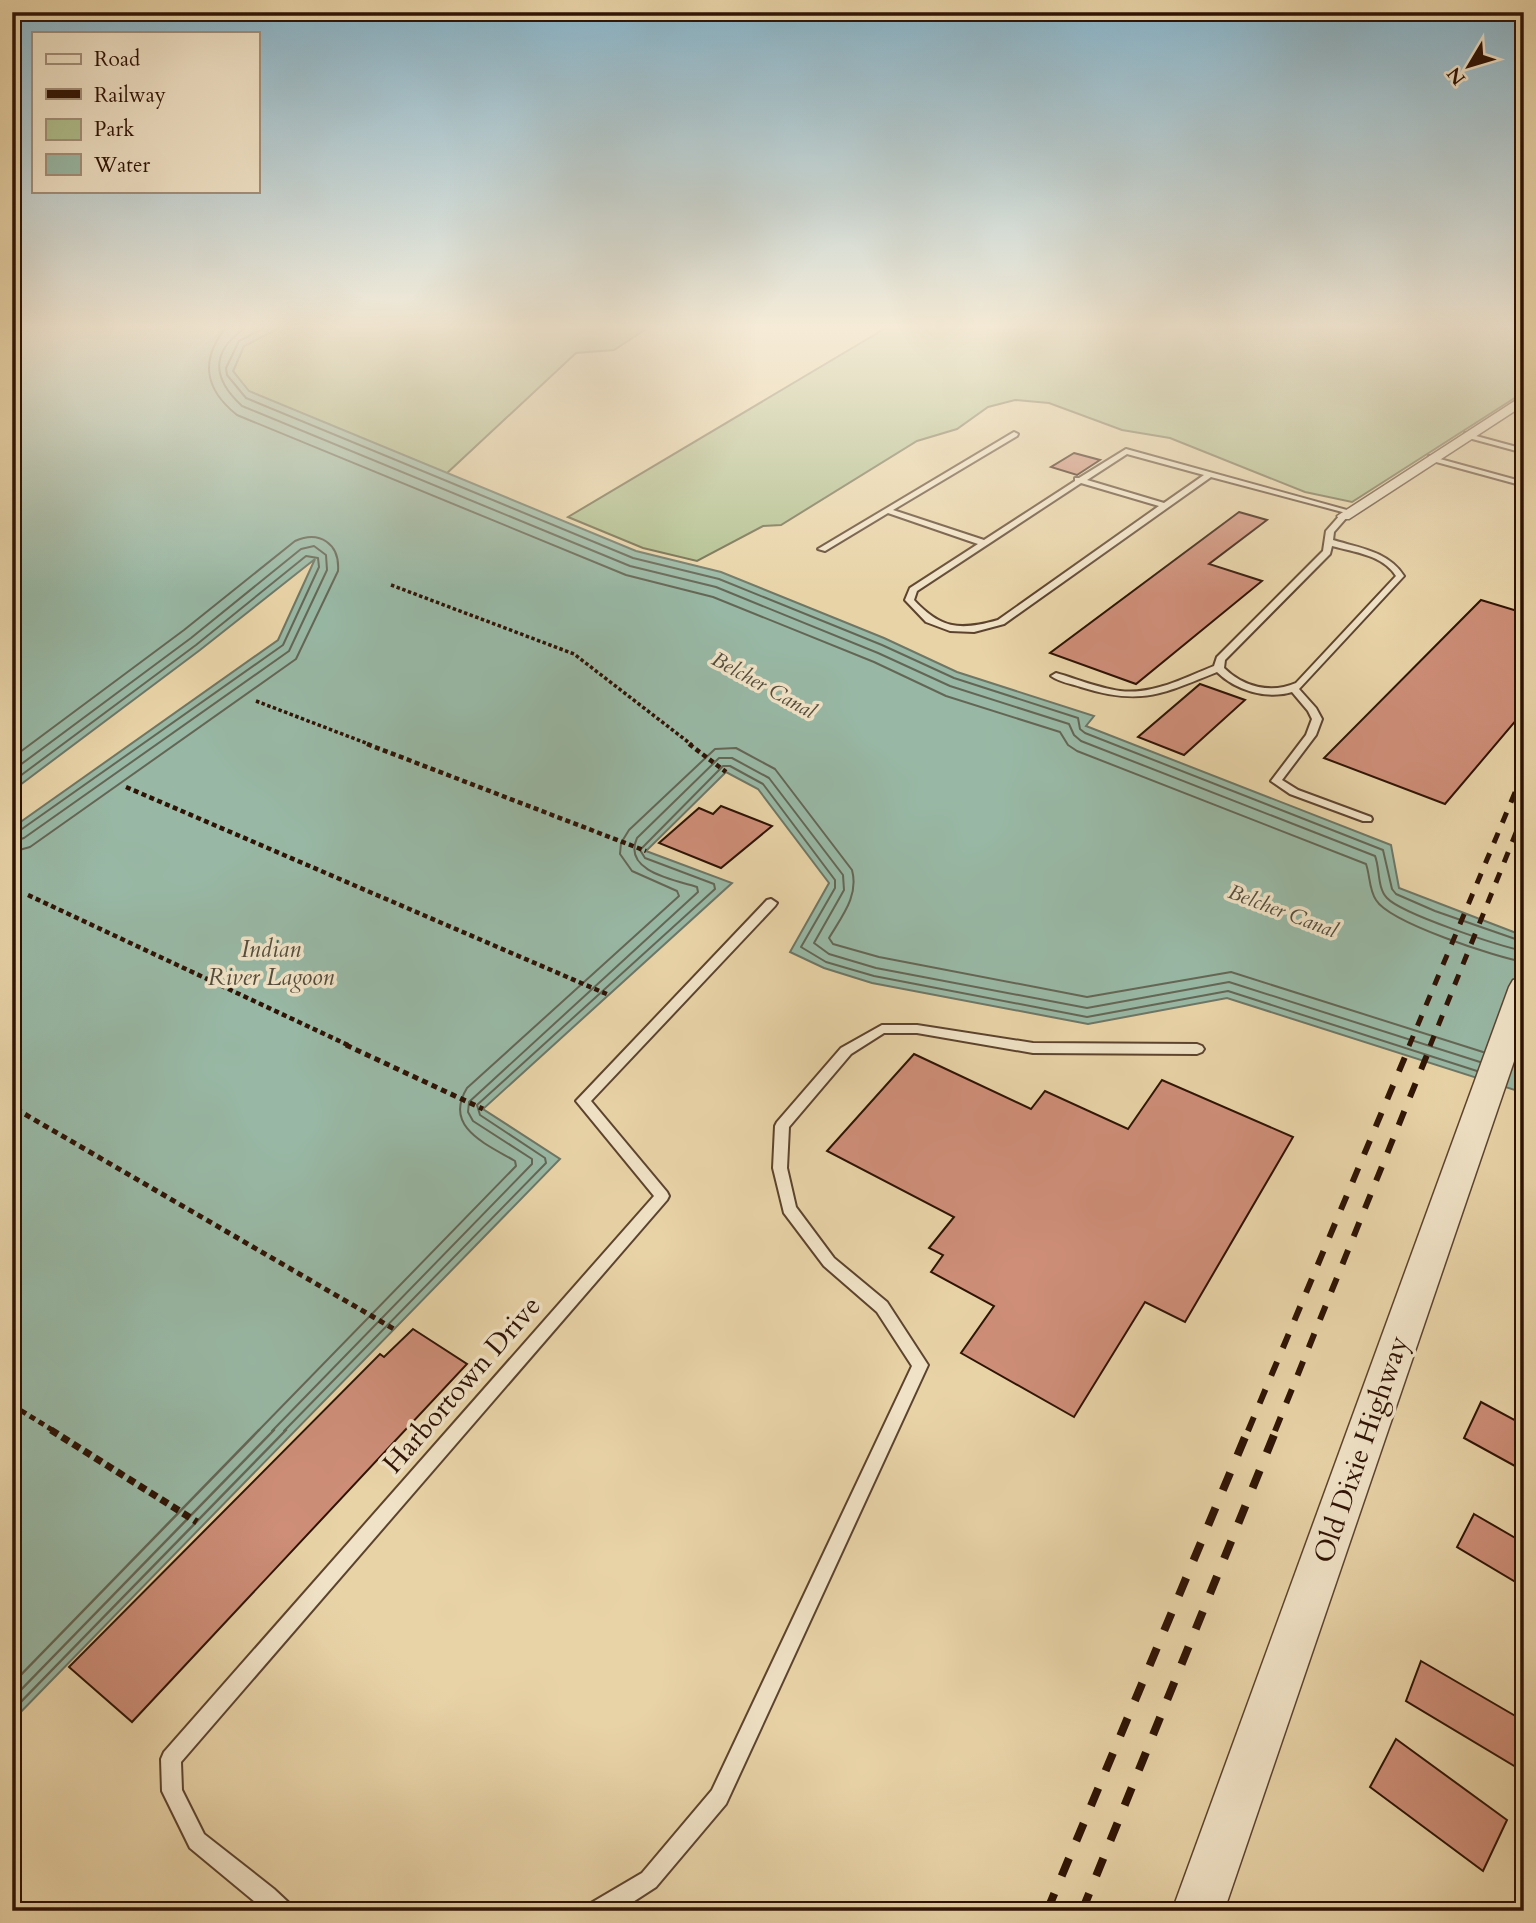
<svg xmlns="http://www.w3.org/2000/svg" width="1536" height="1923" viewBox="0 0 1536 1923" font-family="Cardo,serif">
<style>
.green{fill:#afbe8d;stroke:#6f6849;stroke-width:2}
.water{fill:#98b8a5;stroke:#6e7665;stroke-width:2}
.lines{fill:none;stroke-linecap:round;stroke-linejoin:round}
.shore-far1{stroke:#646655;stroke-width:2}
.shore{stroke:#646655;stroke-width:2.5}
.building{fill:#ce8e78;stroke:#2f1305;stroke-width:2}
.service-casing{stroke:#5d432e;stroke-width:4}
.minor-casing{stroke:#5d432e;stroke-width:3}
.tertiary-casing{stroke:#5d432e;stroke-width:3}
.path-far3{stroke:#2f1305;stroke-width:3.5;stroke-dasharray:3.5 2.5;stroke-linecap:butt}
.path-far2{stroke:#2f1305;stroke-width:4.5;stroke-dasharray:5 3.5;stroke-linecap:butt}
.path-far1{stroke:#2f1305;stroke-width:5;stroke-dasharray:6 4.5;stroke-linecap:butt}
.path{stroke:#2f1305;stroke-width:7;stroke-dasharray:8 5;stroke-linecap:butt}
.service{fill:#f0e2c6;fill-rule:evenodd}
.minor{fill:#f0e2c6;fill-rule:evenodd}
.tertiary{fill:#f0e2c6;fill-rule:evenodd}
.rail-far2{stroke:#2f1305;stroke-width:5;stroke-dasharray:11 11;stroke-linecap:butt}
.rail-far1{stroke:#2f1305;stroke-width:6;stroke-dasharray:15 15;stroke-linecap:butt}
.rail{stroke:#2f1305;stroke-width:8;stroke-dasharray:19 19;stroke-linecap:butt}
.labels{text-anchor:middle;stroke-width:7;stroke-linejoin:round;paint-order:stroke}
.far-water-label{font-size:21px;font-style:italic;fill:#544d3d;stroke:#f0e2c6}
.water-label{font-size:24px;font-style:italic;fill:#544d3d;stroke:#f0e2c6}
.near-street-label{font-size:28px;fill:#2f1305;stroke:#f0e2c6}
</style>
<rect width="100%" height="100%" fill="#e8d3a7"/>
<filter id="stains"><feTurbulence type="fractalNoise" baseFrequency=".00286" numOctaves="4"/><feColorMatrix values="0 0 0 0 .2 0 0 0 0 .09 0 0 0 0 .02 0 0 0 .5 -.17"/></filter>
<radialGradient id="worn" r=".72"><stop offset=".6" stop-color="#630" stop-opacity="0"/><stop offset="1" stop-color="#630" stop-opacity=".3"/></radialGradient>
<g class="green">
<polygon points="285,325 652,325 614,350 576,353 446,474 248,391 233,371 244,346"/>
<polygon points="891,325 1524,325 1524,392 1352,502 1305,492 1170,438 1122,430 1049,403 1015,400 988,407 957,429 917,441 781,525 763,526 697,561 643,548 568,517"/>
</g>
<polygon class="water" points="12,325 285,325 244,346 233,371 249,391 636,551 721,572 884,638 957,672 1094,716 1086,726 1391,845 1399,888 1524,936 1524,1093 1227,998 1088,1024 872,983 824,968 790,952 829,883 758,789 726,772 646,851 732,883 483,1109 560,1159 12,1721 12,828 278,640 315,559 200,650 12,791"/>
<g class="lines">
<g class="shore-far1">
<path d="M228,325C200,358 203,388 237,415L626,575L713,597L874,662L946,696L1060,732L1068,745L1077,751L1366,864C1370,875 1369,890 1376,900C1390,923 1496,957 1524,962"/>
<path d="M250,325C212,348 209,376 242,406L630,566L716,587L878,653L950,686L1069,724L1074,735L1081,741L1375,856C1380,868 1377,888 1387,898C1402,914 1499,946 1524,951"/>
<polyline points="270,325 239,341 226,368 227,375 246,398 633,558 719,579 882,645 954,678 1078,718 1080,729 1085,733 1383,850 1392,889 1396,894 1435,911 1524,942"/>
<path d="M12,758L184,630L295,541C320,530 340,544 338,571L296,659L30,847L12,852"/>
<polyline points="12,771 191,638 301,549 314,546 326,555 327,570 289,651 24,838 12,842"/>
<polyline points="12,782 196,645 306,556 318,558 319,567 283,645 19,831 12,833"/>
<path d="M258,1431L516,1166L515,1161C486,1144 443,1127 467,1088L679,896L677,891L632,871L620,854L621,843L629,830L715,749L736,748L775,769L852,870C859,896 842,916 829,938L833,944L879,957L1087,997L1231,972L1483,1052"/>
<path d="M272,1431L532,1164V1159L473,1121L468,1112L469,1102L698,892L697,887C674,880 622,871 637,838L719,758H732L769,778L843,875L844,890L814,943L829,954L876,968L1087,1008L1229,982L1480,1062"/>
<polyline points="284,1431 546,1163 545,1158 480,1115 477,1105 715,889 714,884 645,858 640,850 723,766 730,766 763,784 835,880 835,888 801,947 826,962 874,976 1087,1017 1228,991 1477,1071"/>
</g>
<g class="shore">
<polyline points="12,1684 259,1430"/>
<polyline points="12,1699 274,1430"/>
<polyline points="12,1711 286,1430"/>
</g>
</g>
<g class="building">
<polygon points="1074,453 1100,460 1077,475 1051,467"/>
<polygon points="1239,512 1267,520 1209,564 1262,581 1136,684 1050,653"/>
<polygon points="1481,600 1524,613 1524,711 1445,804 1324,758"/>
<polygon points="1200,684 1245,700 1184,755 1138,737"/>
<polygon points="721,806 772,826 721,868 659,843 699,808 713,814"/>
<polygon points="914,1054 1031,1109 1045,1091 1128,1129 1162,1080 1293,1137 1185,1322 1145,1302 1074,1417 961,1353 994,1306 931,1272 943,1255 929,1248 954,1217 827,1151"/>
<polygon points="413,1329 467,1364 132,1722 69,1667 380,1354 384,1357"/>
<polygon points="1481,1402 1524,1425 1524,1471 1464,1438"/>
<polygon points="1474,1514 1524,1543 1524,1587 1457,1547"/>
<polygon points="1421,1661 1524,1721 1524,1743 1516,1767 1406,1701"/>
<polygon points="1396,1739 1507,1820 1483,1871 1370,1787"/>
</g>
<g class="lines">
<defs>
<g id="service">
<path d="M1014,432L1018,434L1017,436L893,510L984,540L1075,481V478H1079L1126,449L1354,512L1350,514L1211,477L1004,624L974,632L950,631L926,622L905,600L910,588L978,544L888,513L825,551L818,549ZM1127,454L1204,475L1164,503L1087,480ZM1081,483L1159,506L998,620C960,631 941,629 914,600L917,591Z"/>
<polygon points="1465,433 1524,449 1524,453 1465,437"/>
<polygon points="1429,456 1524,482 1524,486 1429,460"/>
<path d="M1341,514L1348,516L1334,532L1333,540C1359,548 1388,551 1404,576L1299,689L1316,708L1322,719L1316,735L1282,780L1298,790L1371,817L1372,819L1371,821H1363L1290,794L1271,781L1306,735L1312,719L1308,711L1292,692C1267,700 1235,690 1217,672C1162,694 1141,706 1081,687C1072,684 1059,682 1051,676L1056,673C1077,679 1098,688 1120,691C1153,695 1184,678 1214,666L1217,657L1323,551L1326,531ZM1332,546C1354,552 1383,555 1396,576L1296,683C1271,694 1243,687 1224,668L1225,660L1330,554Z"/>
<polygon points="771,899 777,903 775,906 591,1101 667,1192 669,1196 667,1200 181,1762 182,1790 204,1834 274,1889 289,1903 292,1911 266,1911 190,1848 162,1791 161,1759 164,1752 654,1196 576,1101 767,900"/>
<polygon points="882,1025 917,1025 1033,1043 1197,1044 1202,1046 1204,1049 1202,1052 1197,1054 1033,1053 917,1033 884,1033 851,1054 789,1127 787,1168 796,1207 834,1258 887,1302 928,1365 726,1804 656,1887 619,1911 588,1911 591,1903 642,1873 712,1790 912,1366 877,1312 824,1266 784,1213 773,1168 775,1126 777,1122 841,1048"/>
</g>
<polygon id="minor" points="1524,395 1524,405 1349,519 1339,519 1337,516"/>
<polygon id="tertiary" points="1524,977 1524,1032 1224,1911 1172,1911 1509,987 1513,980"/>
</defs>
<use href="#service" class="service-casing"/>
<use href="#minor" class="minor-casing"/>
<use href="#tertiary" class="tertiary-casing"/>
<g class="path-far3">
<polyline points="391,585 574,654 692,745"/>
<polyline points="256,701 371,745"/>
</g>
<g class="path-far2">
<polyline points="367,744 646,851"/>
<polyline points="689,744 726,772"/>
<polyline points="126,787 609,995"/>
<polyline points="28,895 350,1046"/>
</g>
<g class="path-far1">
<polyline points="346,1045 483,1109"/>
<polyline points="16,1109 394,1329"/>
<polyline points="12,1405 54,1431"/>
</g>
<polyline class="path" points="51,1430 197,1522"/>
<use href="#service" class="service"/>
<use href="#minor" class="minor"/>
<use href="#tertiary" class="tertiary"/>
<g class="rail-far2">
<polyline points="1409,1046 1524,771"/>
<polyline points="1430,1046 1524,813"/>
</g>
<g class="rail-far1">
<polyline points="1248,1431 1410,1045"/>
<polyline points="1275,1431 1431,1045"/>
</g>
<g class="rail">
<polyline points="1047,1911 1248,1430"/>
<polyline points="1082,1911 1276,1430"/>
</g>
</g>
<linearGradient id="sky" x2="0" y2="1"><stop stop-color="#88b6cd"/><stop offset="0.55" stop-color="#f5ebd7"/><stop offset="1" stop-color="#f5ebd7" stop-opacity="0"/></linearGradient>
<rect width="1536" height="594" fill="url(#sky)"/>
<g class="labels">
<g class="far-water-label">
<text transform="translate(764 685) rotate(29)" y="7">Belcher Canal</text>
<text transform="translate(1283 911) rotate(21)" y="7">Belcher Canal</text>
</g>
<g class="water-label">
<text x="271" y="957">Indian<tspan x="271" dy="28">River Lagoon</tspan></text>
</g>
<g class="near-street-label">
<text transform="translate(461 1384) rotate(-49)" y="10">Harbortown Drive</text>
<text transform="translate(1360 1449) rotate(-71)" y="10">Old Dixie Highway</text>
</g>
</g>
<rect width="1536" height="1923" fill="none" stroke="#e8d3a7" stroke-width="42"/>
<rect x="14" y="14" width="1508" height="1895" fill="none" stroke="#2f1305" stroke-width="3.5"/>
<rect x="21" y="21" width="1494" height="1881" fill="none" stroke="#2f1305" stroke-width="2"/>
<rect x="32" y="32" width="228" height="161" fill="#f0e2c6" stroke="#a38f79" stroke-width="2"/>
<rect x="46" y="54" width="35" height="10" fill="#f0e2c6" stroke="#a38f79" stroke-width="2"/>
<text x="94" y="66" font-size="21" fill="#2f1305">Road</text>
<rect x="46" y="89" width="35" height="10" fill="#2f1305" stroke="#a38f79" stroke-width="2"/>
<text x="94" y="102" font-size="21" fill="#2f1305">Railway</text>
<rect x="46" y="119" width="35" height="21" fill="#afbe8d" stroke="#a38f79" stroke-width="2"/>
<text x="94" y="136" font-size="21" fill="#2f1305">Park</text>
<rect x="46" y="154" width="35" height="21" fill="#98b8a5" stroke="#a38f79" stroke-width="2"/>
<text x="94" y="172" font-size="21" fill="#2f1305">Water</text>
<g transform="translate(1469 66) rotate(232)" stroke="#f0e2c6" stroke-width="5" paint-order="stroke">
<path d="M0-5L12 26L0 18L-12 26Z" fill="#2f1305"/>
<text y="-10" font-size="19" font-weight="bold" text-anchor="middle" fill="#2f1305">N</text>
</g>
<rect width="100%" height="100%" filter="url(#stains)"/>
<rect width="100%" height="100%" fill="url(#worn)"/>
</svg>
